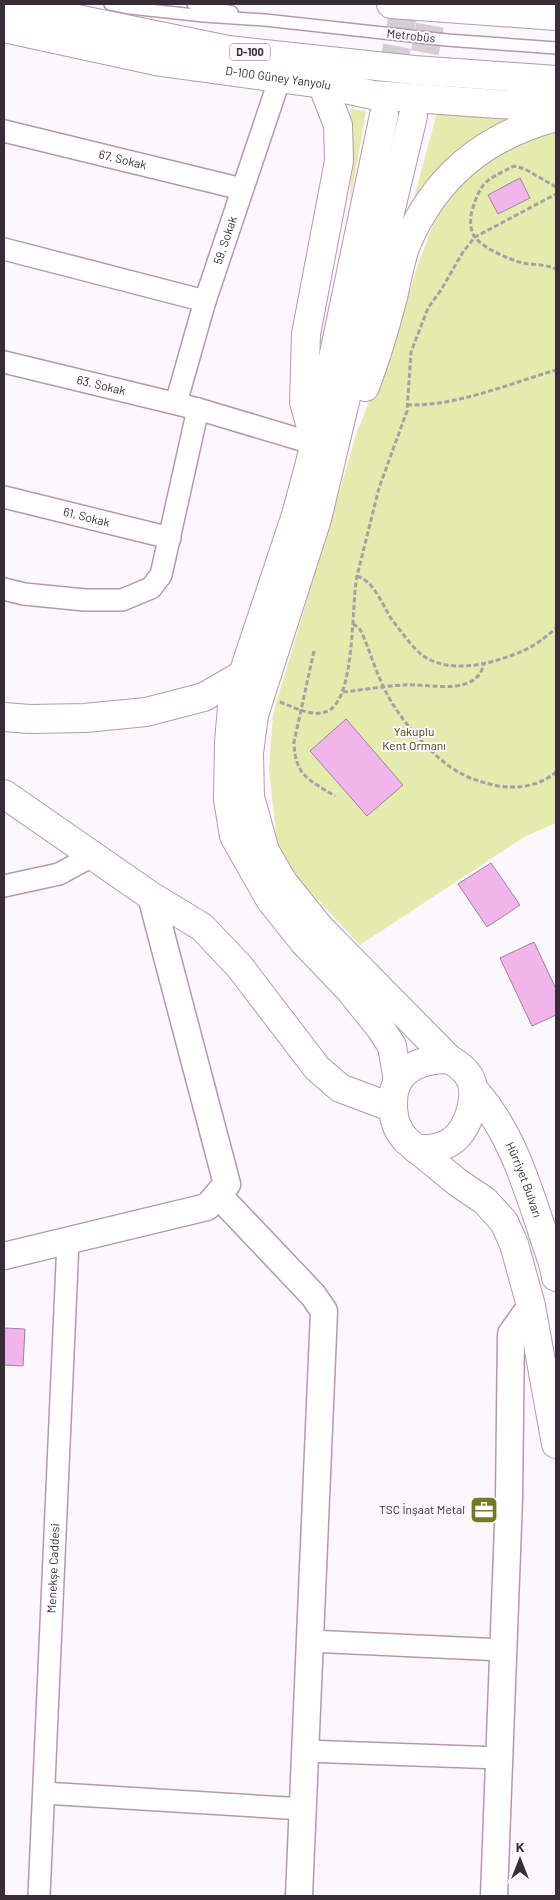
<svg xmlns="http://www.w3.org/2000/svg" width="560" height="1900" viewBox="0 0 560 1900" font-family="Barlow,sans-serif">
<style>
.green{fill:#e4ecad}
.building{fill:#f1b5ec;stroke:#9b8399}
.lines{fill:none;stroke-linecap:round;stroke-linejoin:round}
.primary-tunnel{stroke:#d5cfd5;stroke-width:28;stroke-dasharray:28 14;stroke-linecap:butt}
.service-casing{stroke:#b399b0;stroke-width:14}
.minor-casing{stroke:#b399b0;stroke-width:24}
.tertiary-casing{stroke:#b399b0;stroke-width:29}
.secondary-casing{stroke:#b399b0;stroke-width:30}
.primary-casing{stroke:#b399b0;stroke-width:30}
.trunk-casing{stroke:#b399b0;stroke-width:30}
.path{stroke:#a7a0a7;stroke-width:3;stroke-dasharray:5 2.5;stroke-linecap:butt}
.service{stroke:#fff;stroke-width:11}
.minor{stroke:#fff;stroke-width:21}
.tertiary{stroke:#fff;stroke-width:26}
.secondary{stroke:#fff;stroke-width:28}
.primary{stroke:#fff;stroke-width:28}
.trunk{stroke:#fff;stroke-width:28}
.labels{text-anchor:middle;stroke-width:4;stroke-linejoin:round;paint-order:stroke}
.shield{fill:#fcf7fc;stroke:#736a72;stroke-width:1}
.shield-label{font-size:11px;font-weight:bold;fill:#382d37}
.street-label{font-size:12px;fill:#382d37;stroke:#fcf7fc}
.park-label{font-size:12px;fill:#43490f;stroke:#fcf7fc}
.poi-label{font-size:12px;fill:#382d37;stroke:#fcf7fc;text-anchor:end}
</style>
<rect width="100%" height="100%" fill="#fcf7fc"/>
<g class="green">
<polygon points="350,109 366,111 350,203 353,142"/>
<polygon points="437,112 527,112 406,228"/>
<polygon points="556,125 556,823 524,837 360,945 306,887 287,862 277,842 269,769 273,714 357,432 399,327 417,267 439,210 470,174 501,150"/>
</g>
<g class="building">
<polygon points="520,178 530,198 498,214 488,195"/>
<polygon points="346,719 403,785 367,816 310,751"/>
<polygon points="491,863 520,905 487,927 458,884"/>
<polygon points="534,942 556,989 556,1015 532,1026 500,958"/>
<polygon points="4,1328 25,1329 23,1366 4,1365"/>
</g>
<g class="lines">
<g class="primary-tunnel">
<polyline points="417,94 434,4"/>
<polyline points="384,115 405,4"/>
</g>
<defs>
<g id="service">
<polyline points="110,4 130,8 204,16 265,20 447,40 556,48"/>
<polyline points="193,4 232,12"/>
</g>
<g id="minor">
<path id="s1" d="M4,131L242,189"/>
<polyline points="4,249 205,301"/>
<path id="s2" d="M4,362L198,409L315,444"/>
<path id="s3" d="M176,403L205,301L280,78"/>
<path id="s4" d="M4,497L170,538"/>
<polyline points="4,589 24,594 85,600 122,600 151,588 161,575 198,409"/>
<polyline points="4,886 59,874 94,855"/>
<polyline points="310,1641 503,1650"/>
<polyline points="305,1751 499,1758"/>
<polyline points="44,1793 303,1809"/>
<path id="s5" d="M39,1896L68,1241"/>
</g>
<g id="tertiary">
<polyline points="218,1195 313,1295 324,1311 299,1896"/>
<polyline points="4,1256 207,1207 227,1184 151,896"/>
<polyline points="494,1896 509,1499 511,1334 531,1306"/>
</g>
<polyline id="secondary" points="4,794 151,896 202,927 239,966 317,1068 340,1088 393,1108"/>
<g id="primary">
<path id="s6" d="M4,28L161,62L322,84L373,95L497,104L556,106"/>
<polyline points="384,115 315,444 296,515 232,707 229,742 228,799 234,836 271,901 303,941 349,989 381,1029 392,1046 398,1081"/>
<path d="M413,116L317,519L254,715L249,753L250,797L265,851L283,882L320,928L449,1059C472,1072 477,1085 471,1110C463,1139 446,1151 416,1149"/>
<path d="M365,387C376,358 385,328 393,297C397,280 400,261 406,245C435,176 485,136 556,117"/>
<polyline points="314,438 304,402 306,334 339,161 338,125 322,84"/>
<polyline points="4,717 30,719 85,718 146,712 204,697 242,675"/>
<path d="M449,1059C417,1059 391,1071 393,1107C394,1121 397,1131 407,1141L457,1182L485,1201L504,1222L514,1244L531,1306L556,1444"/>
<path id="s7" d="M475,1091C517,1138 532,1204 553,1263L556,1277"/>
</g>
<g id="trunk">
<polyline points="4,4 228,50 414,70 556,80"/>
<polyline points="391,4 556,16"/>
</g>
</defs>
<use href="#service" class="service-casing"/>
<use href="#minor" class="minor-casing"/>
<use href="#tertiary" class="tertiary-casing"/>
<use href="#secondary" class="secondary-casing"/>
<use href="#primary" class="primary-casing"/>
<use href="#trunk" class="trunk-casing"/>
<g class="path">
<path d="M556,187L525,169L514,166C487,180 481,180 472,211C470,217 470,228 473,234C479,247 509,259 522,263C533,265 545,264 556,269"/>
<path d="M407,405C458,406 508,384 556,370"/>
<path d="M357,576C374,581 383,606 392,620C401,631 411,646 422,655C451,676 495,663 525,650C536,645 547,636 556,628"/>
<path d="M353,624L359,628L362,633C370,652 376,672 385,690C399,719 433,759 462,774C473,780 485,783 498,786C519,789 540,786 556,772"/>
<path d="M314,651L294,742C295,776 309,780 335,796"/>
<path d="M343,692C363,690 384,686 404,685C429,683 477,698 484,663"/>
<path d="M280,702C293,707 314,718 328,711C356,697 351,605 357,576L379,488L407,411L411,352L428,308L441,290L463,252L475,237L556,194"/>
</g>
<use href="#service" class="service"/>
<use href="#minor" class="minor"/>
<use href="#tertiary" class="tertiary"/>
<use href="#secondary" class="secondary"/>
<use href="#primary" class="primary"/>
<use href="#trunk" class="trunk"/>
</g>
<defs>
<symbol id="office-square" viewBox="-11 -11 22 22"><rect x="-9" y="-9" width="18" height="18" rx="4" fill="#727a24" stroke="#fcf7fc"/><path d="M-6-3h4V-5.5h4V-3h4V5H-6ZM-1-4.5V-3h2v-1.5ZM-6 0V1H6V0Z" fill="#fff"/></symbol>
</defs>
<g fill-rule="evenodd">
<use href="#office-square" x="468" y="1494" width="32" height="32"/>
</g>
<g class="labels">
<rect class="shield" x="230" y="43.5" width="40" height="17" rx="4"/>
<g class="shield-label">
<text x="250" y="56">D-100</text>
</g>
<g class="street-label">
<text transform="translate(411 36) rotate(6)" y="4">Metrobüs</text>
<text dy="4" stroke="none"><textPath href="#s6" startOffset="279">D-100 Güney Yanyolu</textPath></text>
<text dy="4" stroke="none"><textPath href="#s1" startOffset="122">67. Sokak</textPath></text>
<text dy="4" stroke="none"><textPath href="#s3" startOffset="170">59. Sokak</textPath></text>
<text dy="4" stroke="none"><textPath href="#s2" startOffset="100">63. Sokak</textPath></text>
<text dy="4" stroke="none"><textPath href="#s4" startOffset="85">61. Sokak</textPath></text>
<text dy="4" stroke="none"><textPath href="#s7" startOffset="102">Hürriyet Bulvarı</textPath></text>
<text dy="4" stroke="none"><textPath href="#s5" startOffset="328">Menekşe Caddesi</textPath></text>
</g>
<g class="park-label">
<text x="414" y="736">Yakuplu<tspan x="414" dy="14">Kent Ormanı</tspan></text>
</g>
<g class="poi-label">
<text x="465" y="1514">TSC İnşaat Metal</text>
</g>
</g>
<rect width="560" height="1900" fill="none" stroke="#382d37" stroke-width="10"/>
<g transform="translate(520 1860)" stroke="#fcf7fc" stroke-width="4" paint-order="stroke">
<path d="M0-4L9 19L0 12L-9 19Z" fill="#382d37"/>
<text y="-8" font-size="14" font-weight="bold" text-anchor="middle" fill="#382d37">K</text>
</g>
</svg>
